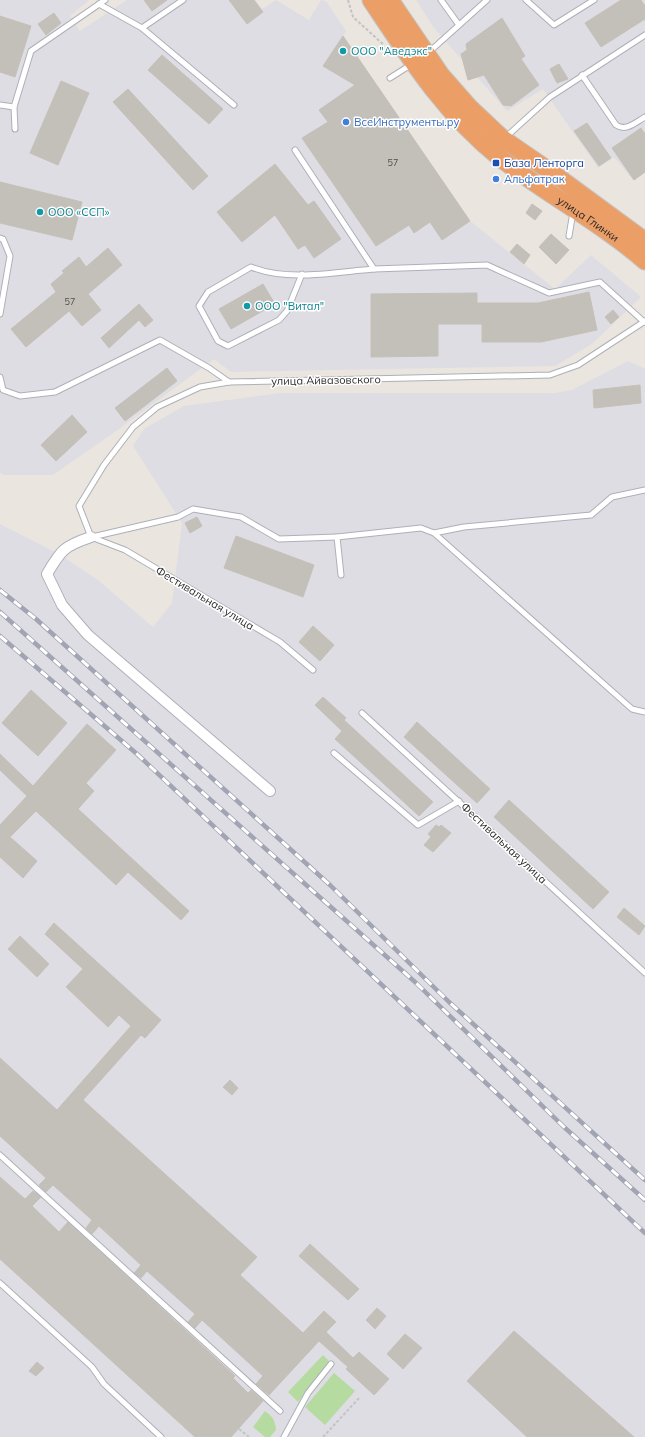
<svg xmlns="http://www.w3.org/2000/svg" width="645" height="1437" viewBox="0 0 645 1437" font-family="Mulish,sans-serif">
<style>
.industrial{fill:#dfdde4}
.green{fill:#b5dba0}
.building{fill:#c3bfb9;stroke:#c6c0b7}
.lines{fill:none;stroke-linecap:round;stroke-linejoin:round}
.lane-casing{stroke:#aeb0b9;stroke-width:7}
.street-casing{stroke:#aeb0b9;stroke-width:12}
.highway-casing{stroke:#c3c3c3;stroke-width:19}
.path{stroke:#c3c3c3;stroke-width:2;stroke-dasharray:3 2;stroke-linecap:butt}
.lane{stroke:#fff;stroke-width:5}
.street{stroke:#fff;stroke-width:10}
.highway{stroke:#ec9e67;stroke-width:17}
.rail-casing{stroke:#a1a4b2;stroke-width:4.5}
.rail{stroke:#fff;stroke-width:3;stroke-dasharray:9;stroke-linecap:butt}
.culture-dot{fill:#0f9aa8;stroke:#fff;stroke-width:1.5}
.shop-dot{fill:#3f7fe0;stroke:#fff;stroke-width:1.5}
.transit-dot{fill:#1a4fb4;stroke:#fff;stroke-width:1.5}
.labels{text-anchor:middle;stroke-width:3;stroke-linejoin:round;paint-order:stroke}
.number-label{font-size:9px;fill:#504f4e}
.culture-label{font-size:11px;fill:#0d838f;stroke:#fff;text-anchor:start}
.shop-label{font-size:11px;fill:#366cbe;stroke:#fff;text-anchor:start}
.transit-label{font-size:11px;fill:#164399;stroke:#fff;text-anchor:start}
.street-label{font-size:11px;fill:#2a2a2a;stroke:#fff}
</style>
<rect width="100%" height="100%" fill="#eae5de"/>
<g class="industrial">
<polygon points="0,0 89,0 70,16 80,31 127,0 255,0 262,9 276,0 309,20 321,0 326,1 346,31 343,36 470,221 555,289 591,255 641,297 592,344 555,366 231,372 214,359 119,429 53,475 5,475 0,473"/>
<polygon points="416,0 645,0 645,173 633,180 614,157 598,168 543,89 507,111 434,28"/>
<polygon points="628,361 645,369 645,1437 0,1437 0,524 59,554 98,580 153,627 172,603 182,523 133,446 144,429 184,406 280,393 555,393 572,390"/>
</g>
<g class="green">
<polygon points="323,1355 329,1361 298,1402 288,1392"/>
<polygon points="334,1373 355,1391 325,1425 305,1407"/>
<path d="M265,1411C273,1417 275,1420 276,1430L270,1437H265L253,1427Z"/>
</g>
<g class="building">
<polygon points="144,0 167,0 152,11"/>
<polygon points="229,0 254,0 263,12 247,24"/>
<polygon points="621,0 641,0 645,6 645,19 601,47 585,23"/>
<polygon points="54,13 61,23 46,35 38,24"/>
<polygon points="0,16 31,26 15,77 0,72"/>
<polygon points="502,18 525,56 521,59 539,85 511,106 503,105 484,75 468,80 461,54 467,50 466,44"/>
<polygon points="343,36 470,221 442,240 430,222 414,233 409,225 376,246 302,138 328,122 319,110 355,85 323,66"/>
<polygon points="162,55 223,109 209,124 148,70"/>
<polygon points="559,64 568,79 557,83 550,69"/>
<polygon points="61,81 89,93 58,165 30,153"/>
<polygon points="128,89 208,176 193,190 113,102"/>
<polygon points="587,123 611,158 599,166 574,131"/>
<polygon points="641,128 645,134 645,172 634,180 612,148"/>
<polygon points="275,164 308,205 314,201 341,239 314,258 305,245 298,249 275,215 242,242 217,212"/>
<polygon points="0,182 82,202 72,240 0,223"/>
<polygon points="532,204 542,211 535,220 526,213"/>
<polygon points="551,234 569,250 556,264 539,247"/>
<polygon points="517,244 530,255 524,264 510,252"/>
<polygon points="108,248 122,265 88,294 101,310 82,326 69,311 26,347 11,329 56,292 51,284 64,273 62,271 79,257 86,267"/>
<polygon points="263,284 275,304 231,329 219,309"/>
<polygon points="589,292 597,330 541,342 482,342 482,324 438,324 438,356 371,357 371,294 477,293 477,303 538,303"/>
<polygon points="139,304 153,320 145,327 139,320 109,348 101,338"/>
<polygon points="613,310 619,317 611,324 605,317"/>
<polygon points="167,368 177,381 125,421 115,408"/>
<polygon points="640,385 641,403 594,408 593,390"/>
<polygon points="72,415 87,432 56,461 41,445"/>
<polygon points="197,517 202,526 190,533 185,523"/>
<polygon points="236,536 314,565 303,597 224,568"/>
<polygon points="313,626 334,645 320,661 299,642"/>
<polygon points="31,690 67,723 38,756 2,723"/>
<polygon points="323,697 346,718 344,720 433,802 419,816 335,739 342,731 315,705"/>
<polygon points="417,722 490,789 477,803 404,737"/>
<polygon points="87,724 116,750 86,783 94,791 78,809 189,911 181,920 128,872 116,885 36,811 10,837 37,861 23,878 0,857 0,825 27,796 0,770 0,754 33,786"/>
<polygon points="509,800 609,892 593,909 494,817"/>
<polygon points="436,825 439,827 441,825 451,833 433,852 424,845 431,837 428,834"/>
<polygon points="624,908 645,926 639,935 617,917"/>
<polygon points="54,923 161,1020 145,1038 141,1035 83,1100 257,1257 240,1275 303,1333 324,1311 336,1322 326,1332 353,1358 359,1352 389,1379 374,1395 346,1369 348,1367 319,1341 269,1395 256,1384 263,1376 202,1320 195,1328 188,1322 195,1314 147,1271 141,1278 134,1273 141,1265 99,1226 92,1234 86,1228 92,1220 53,1185 46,1192 39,1185 46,1178 0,1136 0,1058 57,1110 131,1026 119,1015 108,1027 66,987 83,969 45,934"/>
<polygon points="20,936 49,964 37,977 8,949"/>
<polygon points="230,1080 238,1088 232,1095 223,1087"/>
<polygon points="0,1177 25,1199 33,1191 41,1197 32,1206 59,1232 68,1222 235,1376 233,1378 248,1393 251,1390 263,1401 231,1437 195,1437 0,1259"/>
<polygon points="310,1244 359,1289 348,1300 299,1256"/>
<polygon points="377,1308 386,1316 375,1329 366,1320"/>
<polygon points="514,1331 634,1437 527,1437 467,1381"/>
<polygon points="405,1334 422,1348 403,1369 387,1354"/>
<polygon points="37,1362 44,1368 36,1376 29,1371"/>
</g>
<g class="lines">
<defs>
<g id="lane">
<polyline points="441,0 459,25"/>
<polyline points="526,0 554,25 594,0"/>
<polyline points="99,4 142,28 234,105"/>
<polyline points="142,28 183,0"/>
<polyline points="428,53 487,0"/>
<path d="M582,75L616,125C626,132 636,122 645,117"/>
<polyline points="390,78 412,64"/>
<polyline points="0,105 14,107"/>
<polyline points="15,129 14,107 31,51 105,0"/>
<polyline points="506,137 550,97 645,35"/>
<polyline points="295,150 374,269 487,265 549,293 600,282 644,322"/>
<polyline points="569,236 573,212"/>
<polyline points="0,238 3,239 10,256 0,314"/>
<path d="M302,274L287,311L279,320L228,346L218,341L199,306L208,292L251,267C289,282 335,272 374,269"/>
<polyline points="0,377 3,390 20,396 55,392 160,340 209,368 229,382"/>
<polyline points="434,533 632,709 645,712"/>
<polyline points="91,537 79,506 104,465 133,427 157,407 200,387 229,382 550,375 578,365 645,321"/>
<polyline points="91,537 125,550 280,642 313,670"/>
<polyline points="92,537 178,517 193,509 241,517 279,539 337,537"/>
<polyline points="341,575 337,537 421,528 434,533 464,527 591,515 612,497 645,490"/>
<polyline points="362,713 645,973"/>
<polyline points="334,753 418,825 459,801"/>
<polyline points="0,1155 280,1411"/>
<polyline points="0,1283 92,1367 104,1384 161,1437"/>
<polyline points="284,1437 308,1393 331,1364"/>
</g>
<path id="street" d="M91,537C64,546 61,550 47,574L62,605L88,635L270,791"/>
<g id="highway">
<path id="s1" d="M371,0C409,57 445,114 499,157C546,194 600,222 645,261"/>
<polyline points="390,0 441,75 470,108 503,139 551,172 645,241"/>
</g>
</defs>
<use href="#lane" class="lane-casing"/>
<use href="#street" class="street-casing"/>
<use href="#highway" class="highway-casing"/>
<g class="path">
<polyline points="348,0 353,17 384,45"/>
<polyline points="239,1429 249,1437"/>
<polyline points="323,1437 360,1397"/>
</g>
<use href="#lane" class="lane"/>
<use href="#street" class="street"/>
<use href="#highway" class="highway"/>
<defs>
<g id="rail">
<polyline points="0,590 36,619 330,885 449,1002 645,1180"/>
<polyline points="0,612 415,982 564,1127 645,1200"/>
<polyline points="0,636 137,754 645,1233"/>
</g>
</defs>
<use href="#rail" class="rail-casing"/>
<use href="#rail" class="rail"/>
</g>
<g class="culture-dot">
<circle cx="343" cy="51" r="4"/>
<circle cx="40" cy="212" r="4"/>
<circle cx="247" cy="306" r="4"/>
</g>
<g class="shop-dot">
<circle cx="346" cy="122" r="4"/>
<circle cx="496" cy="179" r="4"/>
</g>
<rect class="transit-dot" x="492" y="159" width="8" height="8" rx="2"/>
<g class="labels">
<g class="number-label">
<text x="393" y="166">57</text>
<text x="70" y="305">57</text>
</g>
<g class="culture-label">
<text x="351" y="55">ООО "Аведэкс"</text>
<text x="48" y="216">ООО «ССП»</text>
<text x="255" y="310">ООО "Витал"</text>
</g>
<g class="shop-label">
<text x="354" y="126">ВсеИнструменты.ру</text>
<text x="504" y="183">Альфатрак</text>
</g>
<g class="transit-label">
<text x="504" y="167">База Ленторга</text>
</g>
<g class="street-label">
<text dy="4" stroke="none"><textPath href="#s1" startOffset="312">улица Глинки</textPath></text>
<text transform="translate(326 380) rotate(-1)" y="4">улица Айвазовского</text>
<text transform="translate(205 598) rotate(31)" y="4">Фестивальная улица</text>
<text transform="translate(504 843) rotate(43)" y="4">Фестивальная улица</text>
</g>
</g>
</svg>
